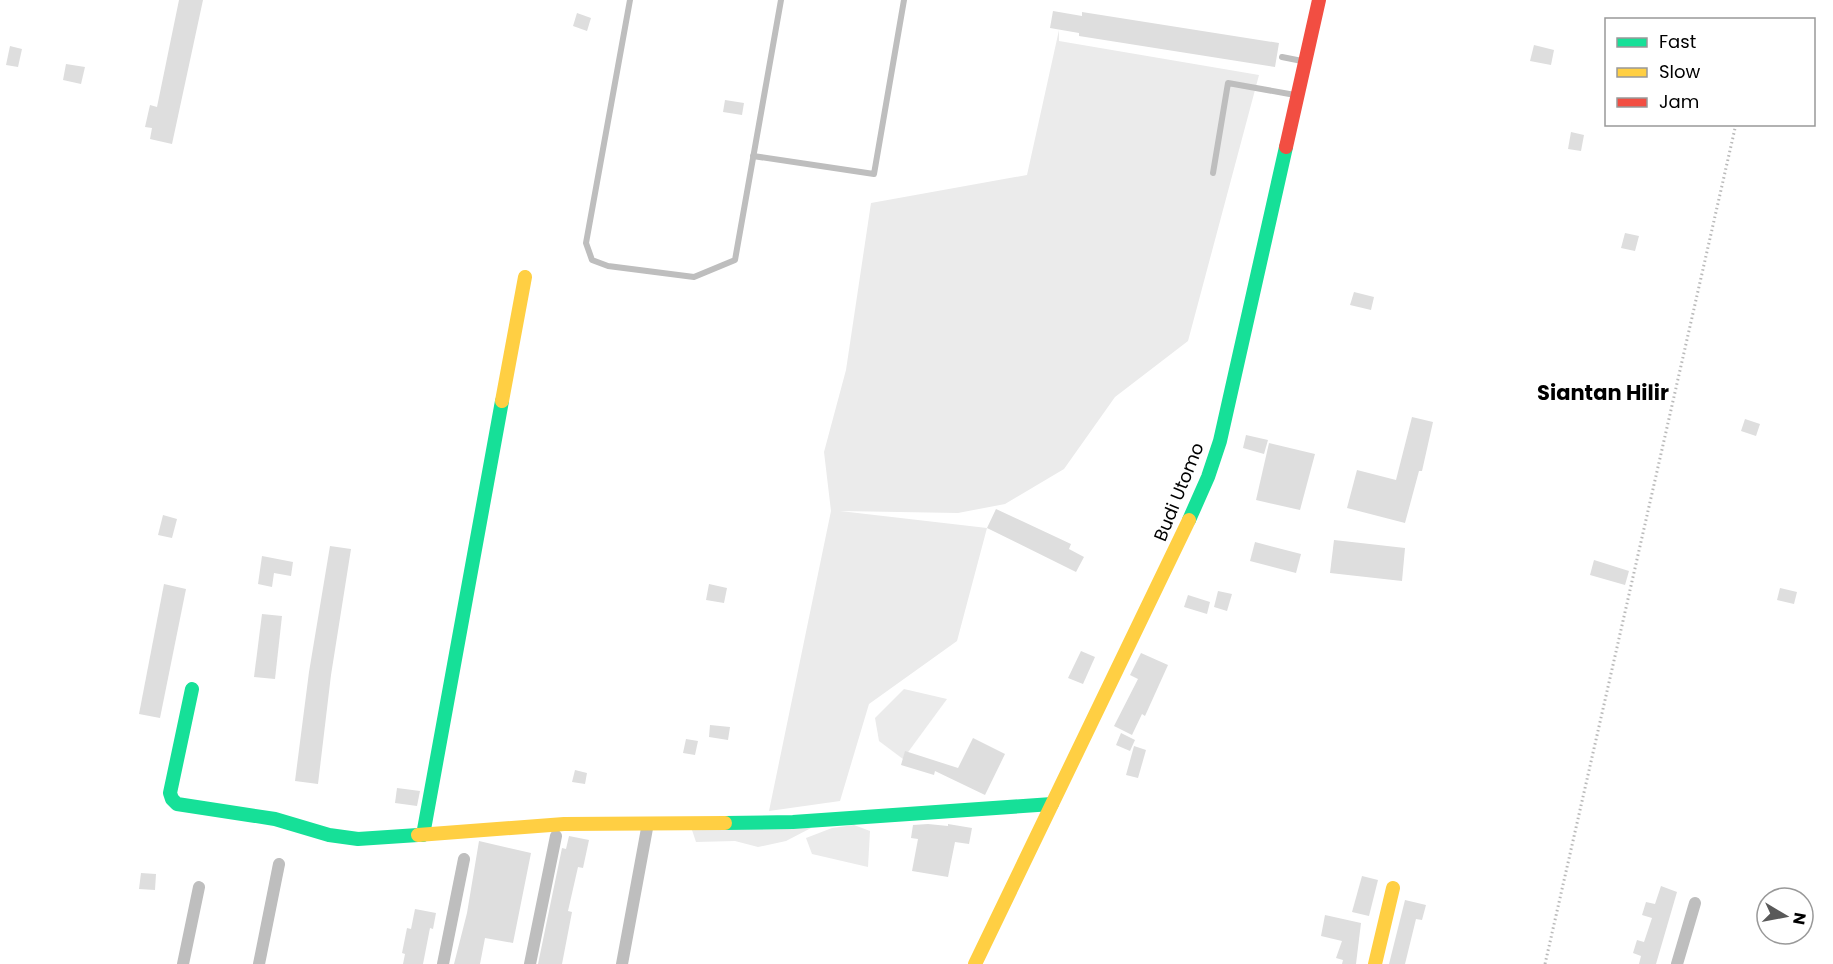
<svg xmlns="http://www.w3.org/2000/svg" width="1833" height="964" viewBox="0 0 1833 964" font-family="Poppins,sans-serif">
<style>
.green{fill:#ebebeb}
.building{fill:#dedede}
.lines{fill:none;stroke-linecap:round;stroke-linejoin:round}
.path{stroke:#b9b9b9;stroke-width:3;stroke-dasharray:1.5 3;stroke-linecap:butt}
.lane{stroke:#bebebe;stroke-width:6}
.street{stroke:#bebebe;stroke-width:12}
.fast{stroke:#16e098;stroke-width:14}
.slow{stroke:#ffcf43;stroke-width:14}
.jam{stroke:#f24e42;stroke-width:14}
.labels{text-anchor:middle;stroke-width:4.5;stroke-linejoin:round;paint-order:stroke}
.street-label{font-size:18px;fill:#000;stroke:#fff}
.quarter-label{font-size:21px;font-weight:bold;fill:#000;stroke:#fff}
</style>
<rect width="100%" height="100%" fill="#fff"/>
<g class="green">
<polygon points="1059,30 1059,41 1259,75 1188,341 1115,397 1064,469 1005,504 958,513 840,511 987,528 957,641 869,704 840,801 769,811 831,511 824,452 846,370 871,203 1027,175"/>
<polygon points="904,689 947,699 903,759 879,741 875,718"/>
<polygon points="854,825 870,831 868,867 812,854 806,838 832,828"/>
<polygon points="811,828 786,841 758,847 735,841 696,842 692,830"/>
</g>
<g class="building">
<polygon points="179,0 203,0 172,144 150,139 152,128 145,127 150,105 157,107"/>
<polygon points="1053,11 1082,16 1082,12 1279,43 1275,67 1079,36 1079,33 1050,28"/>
<polygon points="577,13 591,18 587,31 573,26"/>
<polygon points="1534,45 1554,50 1551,65 1530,61"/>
<polygon points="10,46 22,49 18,67 6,65"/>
<polygon points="66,64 85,67 81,84 63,80"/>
<polygon points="725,100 744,103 742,115 723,112"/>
<polygon points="1571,132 1584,135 1581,151 1568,149"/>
<polygon points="1625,233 1639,236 1635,251 1621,248"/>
<polygon points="1354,292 1374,297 1371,310 1350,305"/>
<polygon points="1412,417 1433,422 1422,471 1419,471 1405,523 1347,508 1357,470 1396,480"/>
<polygon points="1745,419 1760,424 1756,436 1741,431"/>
<polygon points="1246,435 1268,440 1264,454 1243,448"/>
<polygon points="1269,443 1315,454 1300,510 1256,500"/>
<polygon points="996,509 1071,544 1069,549 1084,557 1076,572 987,528"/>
<polygon points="163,515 177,519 172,538 158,535"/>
<polygon points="1334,540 1405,548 1402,581 1330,573"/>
<polygon points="1255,542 1301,554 1296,573 1250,561"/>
<polygon points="330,546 351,549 331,675 318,784 295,781 309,672"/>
<polygon points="262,556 293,562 291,576 274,573 272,587 258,584"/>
<polygon points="1594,560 1629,571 1625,585 1590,575"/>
<polygon points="164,584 186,589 160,718 139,714"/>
<polygon points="709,584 727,588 724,603 706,600"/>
<polygon points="1780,588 1797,592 1794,604 1777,600"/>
<polygon points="1218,591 1232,594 1227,611 1214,607"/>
<polygon points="1188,595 1210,602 1207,614 1184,607"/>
<polygon points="262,614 282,616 275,679 254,677"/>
<polygon points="1081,651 1095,657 1083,684 1068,678"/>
<polygon points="1141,653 1168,665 1145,716 1142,714 1132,735 1114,726 1138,679 1130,675"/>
<polygon points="710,725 730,727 728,740 709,737"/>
<polygon points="1121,733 1135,740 1130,751 1116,745"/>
<polygon points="973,738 1005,754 985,795 935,771 934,775 901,765 905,751 958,768"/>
<polygon points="686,739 698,741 695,755 683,753"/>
<polygon points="1134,746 1146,750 1138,778 1126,775"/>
<polygon points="575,770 587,773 585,784 572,782"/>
<polygon points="397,788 420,791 417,806 395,803"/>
<polygon points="928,824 948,826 948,824 972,828 969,844 955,842 948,877 912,871 918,839 911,838 913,825"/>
<polygon points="569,836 589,840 583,868 578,867 568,911 572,912 562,964 538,964 562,848 566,849"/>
<polygon points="479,841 531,853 513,943 485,938 480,964 454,964 467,913"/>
<polygon points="141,873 156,874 155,890 139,889"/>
<polygon points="1362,876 1378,880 1369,916 1352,912"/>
<polygon points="1661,886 1677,892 1656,964 1639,964 1641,956 1633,953 1637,940 1644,942 1652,918 1642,915 1646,902 1655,904"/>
<polygon points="1405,900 1426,905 1422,920 1416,919 1405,964 1389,964"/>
<polygon points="415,909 436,913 433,929 430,928 423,964 403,964 405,954 402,953 407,928 411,929"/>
<polygon points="1325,915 1361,923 1356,964 1342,964 1343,960 1336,958 1342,941 1321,936"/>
</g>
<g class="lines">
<polyline class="path" points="1545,964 1736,124"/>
<g class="lane">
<polyline points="630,0 586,243 592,260 608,266 694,277 735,260 781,0"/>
<polyline points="1282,57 1302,61"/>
<polyline points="753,156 874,174 904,0"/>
<polyline points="1213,173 1228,83 1295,95"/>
</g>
<g class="street">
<polyline points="183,964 199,887"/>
<polyline points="259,964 279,864"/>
<polyline points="443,964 464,859"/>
<polyline points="530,964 556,836"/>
<polyline points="622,964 648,823"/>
<polyline points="1677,964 1695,903"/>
</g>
<g class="fast">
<polyline points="1189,520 1208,477 1220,441 1286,147"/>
<polyline points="192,689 170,793 172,799 177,804 275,819 329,835 358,839 418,835"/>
<polyline points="725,823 793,822 1052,804"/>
<polyline points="423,835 502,401"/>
</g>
<g class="slow">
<polyline points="502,401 525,277"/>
<polyline points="418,835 564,824 725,823"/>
<polyline points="975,964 1189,520"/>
<polyline points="1375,964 1393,888"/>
</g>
<polyline class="jam" points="1286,147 1319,0"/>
</g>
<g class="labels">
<g class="street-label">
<text transform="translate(1179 492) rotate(-68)" y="6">Budi Utomo</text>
</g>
<g class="quarter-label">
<text x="1603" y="400">Siantan Hilir</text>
</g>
</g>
<rect x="1605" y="18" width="210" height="108" fill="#ffffff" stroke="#999999" stroke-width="1.5"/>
<rect x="1617" y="38" width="30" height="9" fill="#16e098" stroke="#999999" stroke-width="1.5"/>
<text x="1659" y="48" font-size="18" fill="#000000">Fast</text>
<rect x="1617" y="68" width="30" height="9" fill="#ffcf43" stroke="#999999" stroke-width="1.5"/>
<text x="1659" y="78" font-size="18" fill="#000000">Slow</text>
<rect x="1617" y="98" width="30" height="9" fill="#f24e42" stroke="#999999" stroke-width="1.5"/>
<text x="1659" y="108" font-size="18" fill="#000000">Jam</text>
<g transform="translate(1785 916) rotate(100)"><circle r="28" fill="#ffffff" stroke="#999999" stroke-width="1.5"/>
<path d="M0-4.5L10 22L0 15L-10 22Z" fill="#595959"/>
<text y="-9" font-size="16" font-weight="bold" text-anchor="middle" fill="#000000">N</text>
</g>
</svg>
